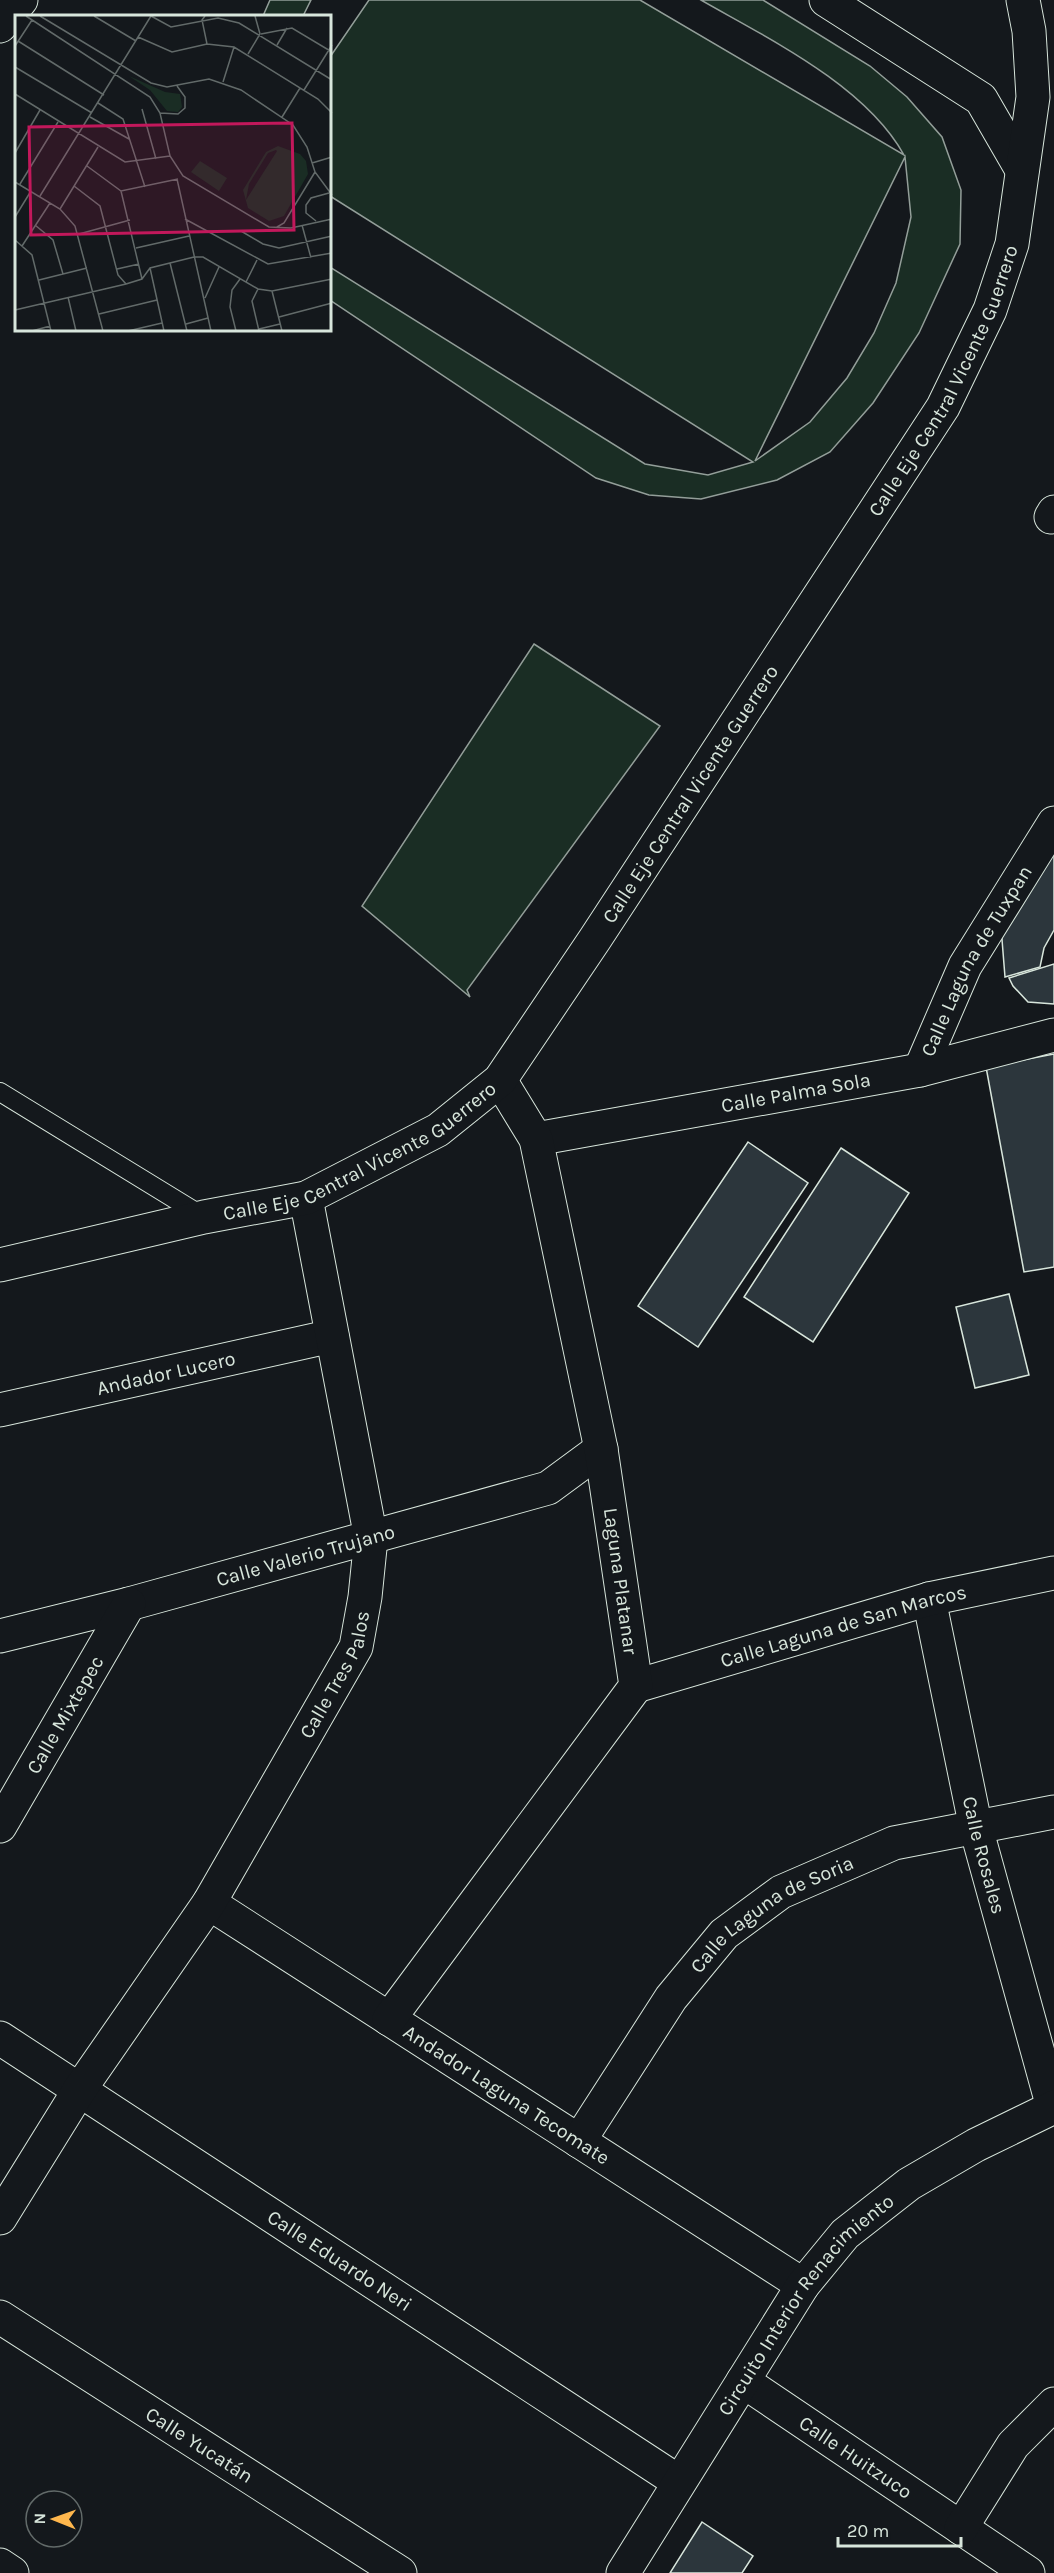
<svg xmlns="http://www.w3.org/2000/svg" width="1054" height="2573" viewBox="0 0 1054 2573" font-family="Karla,sans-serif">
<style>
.green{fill:#1a2d24;stroke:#939e99;stroke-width:1.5;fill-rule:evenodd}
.building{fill:#2c363c;stroke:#d8e6dc;stroke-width:1.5}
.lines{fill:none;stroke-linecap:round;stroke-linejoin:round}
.service-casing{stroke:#d8e6dc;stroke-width:20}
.minor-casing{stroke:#d8e6dc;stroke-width:35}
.secondary-casing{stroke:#d8e6dc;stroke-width:35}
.service{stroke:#14181c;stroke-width:18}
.minor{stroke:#14181c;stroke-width:33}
.secondary{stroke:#14181c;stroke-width:33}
.labels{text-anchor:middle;stroke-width:4.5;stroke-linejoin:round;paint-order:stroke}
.street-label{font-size:20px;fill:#d8e6dc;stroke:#14181c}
.inset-road{fill:none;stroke:#626a69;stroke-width:1.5}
.view{fill:#c2185b;fill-opacity:0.15;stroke:#c2185b;stroke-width:3}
.inset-edge{fill:none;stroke:#d8e6dc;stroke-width:3}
</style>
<rect width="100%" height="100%" fill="#14181c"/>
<g class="green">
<polygon points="270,0 311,0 303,16 263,16"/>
<path d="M369,0H640L904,155C865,85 769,39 701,0H763L870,66L907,97L942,137L961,190L960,244L919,333L873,403L830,452L777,480L701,499L649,495L596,478L330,300V267L645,464L708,475L753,462L330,196V57ZM905,157L911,217L896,283L874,333L847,378L810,422L755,461Z"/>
<polygon points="534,644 660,726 467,990 470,997 362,906"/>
</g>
<g class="building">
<polygon points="1054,847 1054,930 1044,948 1040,967 1005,977 1001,927"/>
<polygon points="1054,964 1054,1004 1028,1002 1013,986 1009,978"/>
<polygon points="1054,1054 1054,1267 1024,1272 986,1067"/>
<polygon points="748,1142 808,1183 698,1347 638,1306"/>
<polygon points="841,1148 909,1193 813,1342 744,1297"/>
<polygon points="1009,1294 1029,1375 975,1388 956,1307"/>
<polygon points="702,2522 753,2556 742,2573 670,2573"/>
</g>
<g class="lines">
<defs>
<polyline id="service" points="0,1092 204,1217"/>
<g id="minor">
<polyline points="1051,517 1054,512"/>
<path id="s1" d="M920,1070L965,966L1054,823"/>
<path id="s2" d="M536,1139L920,1070L1054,1035"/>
<path id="s3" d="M0,1410L332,1336"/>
<path id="s4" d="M929,1599L976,1828L1053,2107"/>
<path id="s5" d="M0,1636L129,1604L548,1488L601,1449"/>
<path id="s6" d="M636,1686L929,1599L1054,1573"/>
<path id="s7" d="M0,1826L129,1604"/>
<path id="s8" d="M209,1903L803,2285"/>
<polyline points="389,2019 636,1686 601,1449 536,1139 500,1080"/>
<path id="s9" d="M0,2038L679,2482"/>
<path id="s10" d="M579,2141L671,1998L724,1934L781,1892L894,1843L1054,1812"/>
<path id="s11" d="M0,2218L80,2089L209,1903L356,1647L365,1597L371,1538L306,1198"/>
<path id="s12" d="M0,2317L400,2573"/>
<path id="s13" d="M743,2381L1028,2573"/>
<polyline points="961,2528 1013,2445 1054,2404"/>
<polyline points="0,2565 12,2573"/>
</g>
<g id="secondary">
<polyline points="826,0 981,99 1022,170"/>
<polyline points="0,26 21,0"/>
<path id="s14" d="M0,1265L204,1217L306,1198L438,1130L500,1080L595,939L943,407L990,310L1012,244L1033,97L1029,31L1023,0"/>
<path id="s15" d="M623,2573L803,2285L845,2234L909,2184L976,2145L1054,2107"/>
</g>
</defs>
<use href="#service" class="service-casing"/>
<use href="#minor" class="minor-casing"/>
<use href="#secondary" class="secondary-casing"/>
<use href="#service" class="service"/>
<use href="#minor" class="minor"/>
<use href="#secondary" class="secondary"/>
</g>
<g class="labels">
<g class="street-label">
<text dy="7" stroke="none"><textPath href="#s14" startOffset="1371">Calle Eje Central Vicente Guerrero</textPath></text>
<text dy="7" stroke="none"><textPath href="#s14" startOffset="885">Calle Eje Central Vicente Guerrero</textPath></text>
<text dy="7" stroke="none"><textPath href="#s1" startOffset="123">Calle Laguna de Tuxpan</textPath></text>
<text dy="7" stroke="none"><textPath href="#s2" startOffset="264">Calle Palma Sola</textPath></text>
<text dy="7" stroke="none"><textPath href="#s14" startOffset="381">Calle Eje Central Vicente Guerrero</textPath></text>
<text dy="7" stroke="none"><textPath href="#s3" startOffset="170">Andador Lucero</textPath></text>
<text dy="7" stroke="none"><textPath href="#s5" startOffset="316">Calle Valerio Trujano</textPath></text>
<text transform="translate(621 1581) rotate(82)" y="7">Laguna Platanar</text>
<text dy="7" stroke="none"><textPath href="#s6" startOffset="216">Calle Laguna de San Marcos</textPath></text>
<text dy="7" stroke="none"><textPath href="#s11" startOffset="640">Calle Tres Palos</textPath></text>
<text dy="7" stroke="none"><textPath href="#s7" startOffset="129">Calle Mixtepec</textPath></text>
<text dy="7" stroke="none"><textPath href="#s4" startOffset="262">Calle Rosales</textPath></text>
<text dy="7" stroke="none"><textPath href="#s10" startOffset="304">Calle Laguna de Soria</textPath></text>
<text dy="7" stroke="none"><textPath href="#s8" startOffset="354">Andador Laguna Tecomate</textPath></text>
<text dy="7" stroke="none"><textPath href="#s9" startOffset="406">Calle Eduardo Neri</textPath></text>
<text dy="7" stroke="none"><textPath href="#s15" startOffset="326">Circuito Interior Renacimiento</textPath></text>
<text dy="7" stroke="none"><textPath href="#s12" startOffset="237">Calle Yucatán</textPath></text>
<text dy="7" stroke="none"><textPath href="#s13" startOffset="136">Calle Huitzuco</textPath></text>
</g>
</g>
<g transform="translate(15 15)">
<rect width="316" height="316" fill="#14181c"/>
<path d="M114,61L150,77L165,79L167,92L163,97L152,96L135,75ZM263,131L285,139L291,146L293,159L269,201L254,206L233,193L228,175L251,137ZM261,135L262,136L231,185L234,169L253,138ZM185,146L212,163L204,176L176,157Z" fill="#1a2d24" fill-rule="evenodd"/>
<path class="inset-road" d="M11,1L135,82L145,98L155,141L168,161L254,212L276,213L317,204M25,1L136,68L152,72L194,64L226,75L278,110L292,132L300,157L317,180M79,1L121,26M136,1L156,12L203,3L224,8L317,65M190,1L187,5L192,29M246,19L277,13L317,37M123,22L157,37L192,29L219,32L303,84L317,98M3,26L89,80M262,30L272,13M0,31L17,5M233,39L245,19L240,1M0,52L77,98M208,67L219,32M289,75L317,30M0,79L110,147L155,141M83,88L108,104L130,172M127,94L141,144M145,98L163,99L170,93V82L162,71M75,102L114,124M267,102L285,73M0,138L25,95M297,148L317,142M72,151L106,176L163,164M162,164L196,316M0,167L45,194L60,211L88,316M5,169L43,107M59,171L85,191L103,260L111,269M106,176L127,264M25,181L136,1M45,194L83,132M0,202L16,176M170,204L253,249L317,238M301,206L291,198V190L296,183L314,178M20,210L38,225L48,259M287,210L296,243M262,212L269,208L300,157M226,216L248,229L264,233L317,221M64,219L115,205M0,225L17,240L36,316M7,231L35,188M121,233L174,221M155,248L172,316M135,253L149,316M102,254L124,249M24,265L72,253M231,267L242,245M243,274L237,286L244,316M257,276L267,316M53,282L61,316M190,283L204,252M0,295L111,269L127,264L135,253L179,242H188L243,274L257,276L317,264M84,299L142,285M264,302L317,288M171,309L193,303M244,314L265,309M17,316L35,311M113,316L147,308M221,316L215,292L217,275L225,264"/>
<path class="view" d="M277,108L279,215L16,220L14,112Z"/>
<rect width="316" height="316" class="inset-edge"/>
</g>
<g transform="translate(54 2519) rotate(271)"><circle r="28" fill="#14181c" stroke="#626a69" stroke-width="1.5"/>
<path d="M0-4.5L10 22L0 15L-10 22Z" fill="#ffb74d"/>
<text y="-9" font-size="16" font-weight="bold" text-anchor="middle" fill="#d8e6dc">N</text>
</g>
<path d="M838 2537v9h123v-9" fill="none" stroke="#d8e6dc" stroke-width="3"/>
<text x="847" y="2537" font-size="18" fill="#d8e6dc" stroke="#14181c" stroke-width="4.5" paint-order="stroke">20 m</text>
</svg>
